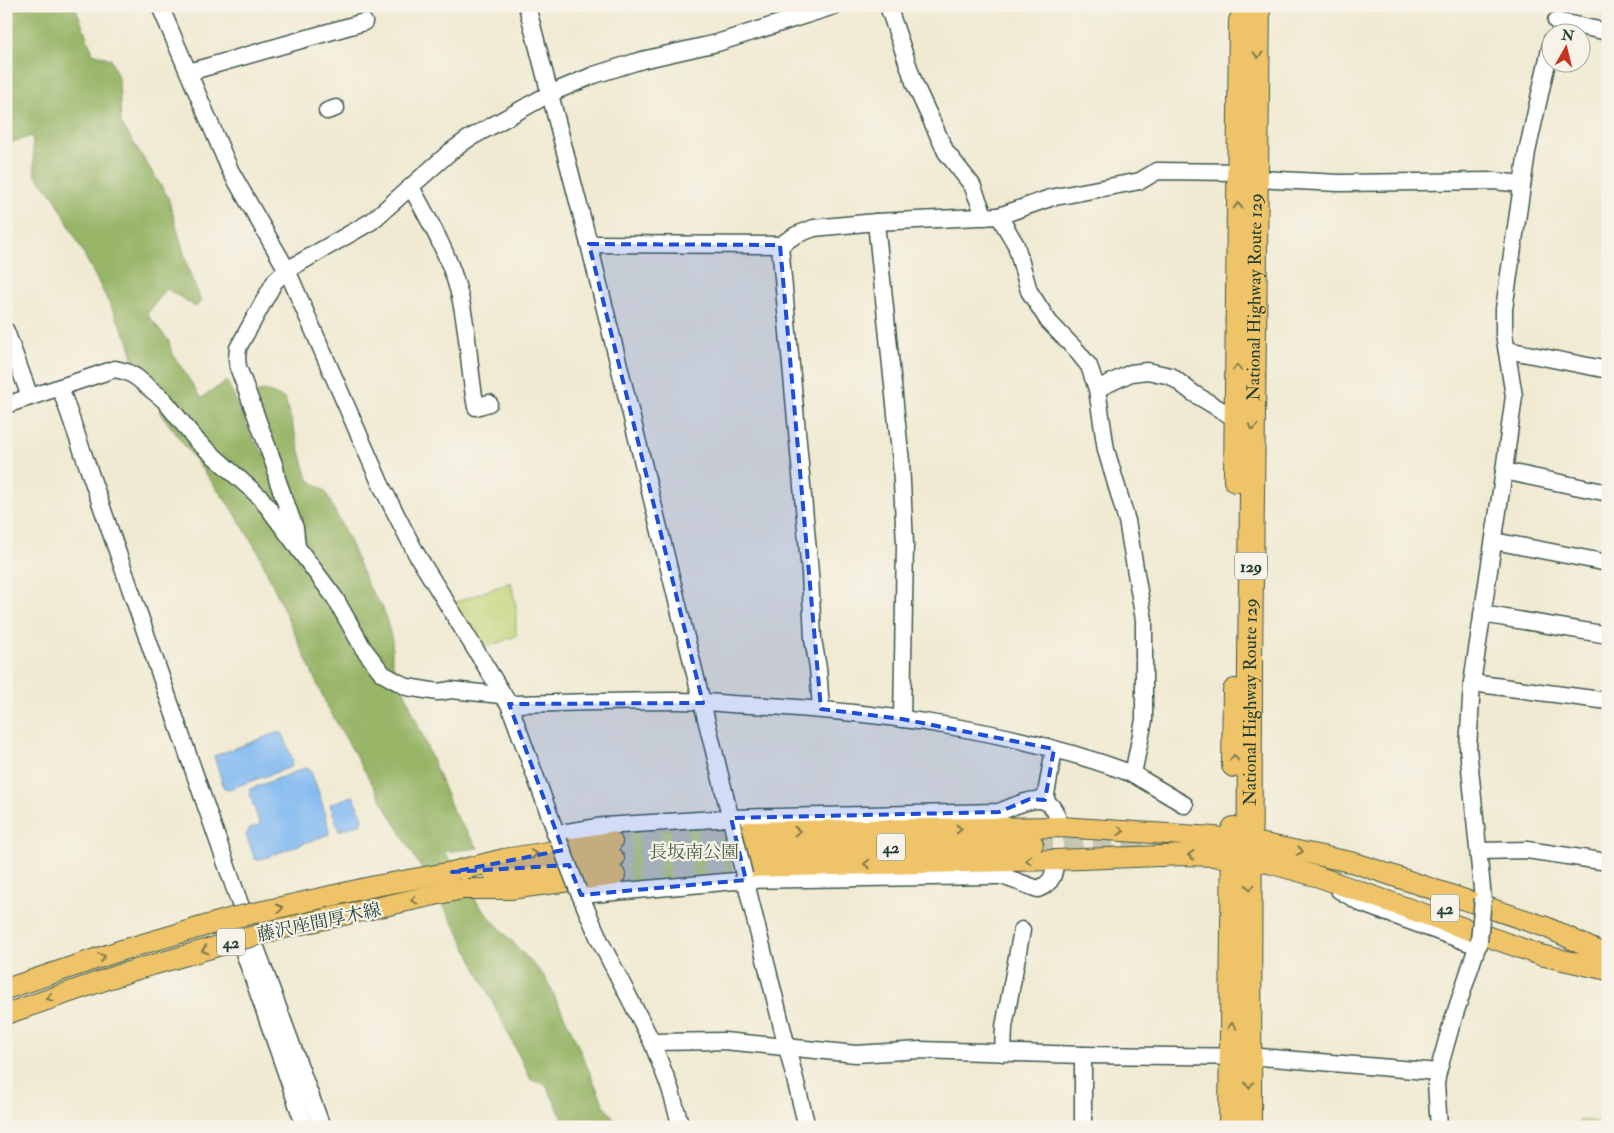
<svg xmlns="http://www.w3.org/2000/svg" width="1614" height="1133" viewBox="0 0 1614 1133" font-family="'IM FELL Double Pica','Noto Serif JP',serif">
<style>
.green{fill:#c1d376;stroke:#708855}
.forest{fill:#98b567;stroke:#5c794e}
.water{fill:#83baf2;stroke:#517c93}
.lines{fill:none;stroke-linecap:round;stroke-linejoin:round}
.major-tunnel{stroke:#c6c7b2;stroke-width:20;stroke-dasharray:20 10;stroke-linecap:butt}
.minor-casing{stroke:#3e574c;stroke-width:19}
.major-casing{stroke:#3e574c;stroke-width:22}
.highway-casing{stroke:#3e574c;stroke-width:26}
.minor{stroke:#fff;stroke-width:16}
.major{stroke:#efc469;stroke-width:20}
.highway{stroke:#efc469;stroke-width:24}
.minor-bridge-casing{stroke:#3e574c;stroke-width:19;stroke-linecap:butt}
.major-bridge-casing{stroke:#3e574c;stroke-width:22;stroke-linecap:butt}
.minor-bridge{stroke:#fff;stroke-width:16}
.major-bridge{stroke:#efc469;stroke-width:20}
.oneway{stroke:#7d7a4c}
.marked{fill:#1d4ed8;fill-opacity:0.2;stroke:#1d4ed8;stroke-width:4;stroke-dasharray:10 6;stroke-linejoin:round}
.labels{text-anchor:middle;stroke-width:4.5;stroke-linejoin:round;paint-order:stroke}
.shield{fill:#f7f3e8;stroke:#60746a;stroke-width:1}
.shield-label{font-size:16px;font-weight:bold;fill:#1f3d34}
.street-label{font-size:18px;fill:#1f3d34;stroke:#f7f3e8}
.park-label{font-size:18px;fill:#3f5b41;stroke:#f7f3e8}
</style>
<rect width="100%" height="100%" fill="#f7f3e8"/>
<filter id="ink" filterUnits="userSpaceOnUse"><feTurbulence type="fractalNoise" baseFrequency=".02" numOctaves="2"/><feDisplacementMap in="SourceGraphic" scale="10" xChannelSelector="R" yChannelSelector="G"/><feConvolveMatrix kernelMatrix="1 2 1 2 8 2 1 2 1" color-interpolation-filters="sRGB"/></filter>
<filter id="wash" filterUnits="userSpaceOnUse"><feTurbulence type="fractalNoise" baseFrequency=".0096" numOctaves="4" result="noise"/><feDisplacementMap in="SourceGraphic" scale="20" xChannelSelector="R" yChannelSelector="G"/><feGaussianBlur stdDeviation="1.12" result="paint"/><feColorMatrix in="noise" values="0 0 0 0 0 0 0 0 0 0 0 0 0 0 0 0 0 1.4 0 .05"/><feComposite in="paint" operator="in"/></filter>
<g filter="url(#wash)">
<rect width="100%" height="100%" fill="#f0ead2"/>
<g class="green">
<polygon points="511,582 516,606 516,636 479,650 451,604"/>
<polygon points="720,824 733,876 619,885 614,833"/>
<polygon points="1580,1120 1608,1124 1608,1127 1578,1127"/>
</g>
<path class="forest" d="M6,6H75L93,53L111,59L119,81L121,123L168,197L190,274L201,301L196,307L167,289L147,314L169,341L171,351L201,398L227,381L253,439L287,485L252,396C263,386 273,394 285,399L308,479L325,491L349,540L367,584L383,608L392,640V661L454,813L478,848L444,852L481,908L545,977L572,1032L604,1105L620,1127H567L546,1085L531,1080L459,933L328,708L258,552L234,512L159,411L171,399L135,364L128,340L54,196L35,175L32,136L6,144V130L9,127L8,102L6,99Z"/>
<g class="water">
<polygon points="279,732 283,734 293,761 291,767 229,789 224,788 214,756"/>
<path d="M308,767C315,778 329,822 329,834L259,860L255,859L246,835L250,828L260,825L249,792L250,789Z"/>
<polygon points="352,796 354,797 363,818 362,823 339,831 330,804"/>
</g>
</g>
<g filter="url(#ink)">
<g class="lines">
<g class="major-tunnel">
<polyline points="612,842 748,832"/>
<polyline points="1033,844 1119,843 1208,847"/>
<polyline points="614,859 673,853 749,849"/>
<polyline points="1291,860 1349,876"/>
<polyline points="615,875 674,869 750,867"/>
</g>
<defs>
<g id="minor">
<polyline points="160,6 230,170 287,270 372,221 450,152 468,139 549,94 594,75 642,60 717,43 834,6"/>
<polyline points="527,6 589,244 732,824"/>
<polyline points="888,6 915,85 946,152 972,185 985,217"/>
<polyline points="1556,21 1608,32"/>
<polyline points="189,72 364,22"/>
<polyline points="327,111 336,108"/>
<polyline points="1256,179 1340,183 1494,181 1522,184"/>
<path d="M411,187C429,220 448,253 458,289C469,327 468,368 476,407L489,403"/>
<polyline points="999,216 1050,198 1140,181 1157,171 1239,172"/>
<polyline points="876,222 901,462 905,544 902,719"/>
<polyline points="780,245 810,573 813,639 818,668 821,709"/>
<polyline points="6,331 30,397"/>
<polyline points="1507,350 1608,370"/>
<polyline points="60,387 240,904 322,1127"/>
<polyline points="1097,389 1131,373 1147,371 1171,376 1193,393 1226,413 1236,418"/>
<polyline points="6,405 115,369 127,372 136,377 164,400 197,441 261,498 296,545"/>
<polyline points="1504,471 1608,493"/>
<polyline points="1494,541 1608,563"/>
<polyline points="1482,614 1608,635"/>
<polyline points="1472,683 1608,701"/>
<polyline points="1133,774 1185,805"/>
<polyline points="1045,800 1054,749"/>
<path d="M555,834L604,826L731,818L999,812C1027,801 1052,786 1060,827"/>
<path d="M559,841L509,704L417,555L381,485L287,270L275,281L238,348L237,359L238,367L275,467L277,479L295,528L297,547L335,598L363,648L383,674L407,687L438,692L451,690L501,695L509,704C566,703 623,701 679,701C703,701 727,704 751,705C879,712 1012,729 1133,774L1144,720V620L1127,521L1106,450L1097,389L1089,366L1077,351L1049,322L1029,291L1016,245L999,216L876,222L814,228L796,235L780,245L589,244"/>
<polyline points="1479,851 1527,850 1608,862"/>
<polyline points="744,875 807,1127"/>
<polyline points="578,890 600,941 652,1042 670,1088 681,1127"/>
<polyline points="1339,890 1363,904 1478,946"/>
<path d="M581,895L746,880L991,876H1002L1038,889C1052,883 1055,875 1055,860"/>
<polyline points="1483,899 1468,748 1472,683 1504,471 1514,396 1504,334 1504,309 1527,152 1552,40"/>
<polyline points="232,918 305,1127"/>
<polyline points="652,1042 724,1041 856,1054 920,1050 1083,1055 1261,1057 1438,1072"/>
<polyline points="1003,1053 1004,1027 1022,930"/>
<polyline points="1083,1127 1083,1055"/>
<polyline points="1439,1127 1436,1084 1438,1072 1451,1026 1479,941"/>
</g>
<g id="major">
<polyline points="748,832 1060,827 1214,837 1250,841 1355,863 1546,927 1608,956"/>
<polyline points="749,849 1033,844"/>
<polyline points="750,867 1055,860 1185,855 1213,856 1269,863 1319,877 1540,955 1608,970"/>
<polyline points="492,871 535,870 614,859"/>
<polyline points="452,872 504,859 612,842"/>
<polyline points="462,889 510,889 615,875"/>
<polyline points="6,989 122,950 232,918"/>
</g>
<g id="highway">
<polyline points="1236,480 1241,21"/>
<polyline points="1234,765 1235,691"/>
<polyline points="1231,1127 1234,829"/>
<path id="s1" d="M1249,1127L1250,658L1258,6"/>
</g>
</defs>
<use href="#minor" class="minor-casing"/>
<use href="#major" class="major-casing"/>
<use href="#highway" class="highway-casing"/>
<use href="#minor" class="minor"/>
<use href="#major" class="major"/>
<use href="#highway" class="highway"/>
<defs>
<g id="minor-bridge">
<polyline points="732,824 744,875"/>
<polyline points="559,841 578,890"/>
<polyline points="1479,941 1483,899"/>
</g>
<g id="major-bridge">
<polyline points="232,918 375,886 452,872"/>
<polyline points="6,1014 128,972 239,940 284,928 462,889"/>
</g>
</defs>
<use href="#minor-bridge" class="minor-bridge-casing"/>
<use href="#major-bridge" class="major-bridge-casing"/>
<use href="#minor-bridge" class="minor-bridge"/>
<use href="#major-bridge" class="major-bridge"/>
</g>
<defs><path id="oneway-chevron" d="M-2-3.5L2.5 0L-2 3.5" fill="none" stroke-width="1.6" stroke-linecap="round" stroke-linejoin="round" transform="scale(1.25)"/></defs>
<g class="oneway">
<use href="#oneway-chevron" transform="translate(1258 55) rotate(91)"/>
<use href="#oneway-chevron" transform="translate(1238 206) rotate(-89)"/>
<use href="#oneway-chevron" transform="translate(1237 368) rotate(-89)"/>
<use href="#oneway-chevron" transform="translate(1253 427) rotate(91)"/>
<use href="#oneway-chevron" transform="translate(1234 758) rotate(-90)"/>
<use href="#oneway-chevron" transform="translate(959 829) rotate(-1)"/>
<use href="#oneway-chevron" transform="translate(797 831) rotate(-1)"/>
<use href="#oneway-chevron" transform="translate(1121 831) rotate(3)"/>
<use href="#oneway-chevron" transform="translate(1300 851) rotate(11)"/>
<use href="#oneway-chevron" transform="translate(534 854) rotate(-9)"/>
<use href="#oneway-chevron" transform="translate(1191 855) rotate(-178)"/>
<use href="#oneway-chevron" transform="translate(1029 860) rotate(179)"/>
<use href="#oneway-chevron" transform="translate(867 864) rotate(179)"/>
<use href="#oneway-chevron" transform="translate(1250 887) rotate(90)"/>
<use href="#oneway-chevron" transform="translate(414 900) rotate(167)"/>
<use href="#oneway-chevron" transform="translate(280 908) rotate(-13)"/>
<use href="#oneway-chevron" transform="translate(205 950) rotate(164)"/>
<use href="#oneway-chevron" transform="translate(102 957) rotate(-19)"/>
<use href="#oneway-chevron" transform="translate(50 998) rotate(161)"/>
<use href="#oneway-chevron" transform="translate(1232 1026) rotate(-89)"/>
<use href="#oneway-chevron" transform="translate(1249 1085) rotate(90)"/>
</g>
</g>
<path class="marked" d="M589,244L780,245L821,709L902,719L1054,749L1045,800L1030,799L999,812L731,818L746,880L581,895L569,865L452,872L563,850L509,704L703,703Z"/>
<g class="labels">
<g class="shield">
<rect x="1235" y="552.5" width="32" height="27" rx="4"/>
<rect x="877" y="833.5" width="28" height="27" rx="4"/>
<rect x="1431" y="894.5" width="28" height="27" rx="4"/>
<rect x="217" y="928.5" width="28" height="27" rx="4"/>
</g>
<g class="shield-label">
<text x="1251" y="572">129</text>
<text x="891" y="853">42</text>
<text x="1445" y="914">42</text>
<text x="231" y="948">42</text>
</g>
<g class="street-label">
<text dy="6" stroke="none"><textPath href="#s1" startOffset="830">National Highway Route 129</textPath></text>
<text dy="6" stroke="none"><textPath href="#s1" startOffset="425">National Highway Route 129</textPath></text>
<text transform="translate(319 922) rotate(-12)" y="6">藤沢座間厚木線</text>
</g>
<g class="park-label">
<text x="694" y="858">長坂南公園</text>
</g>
</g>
<rect width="1614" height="1133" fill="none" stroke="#f7f3e8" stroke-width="25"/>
<g transform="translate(1566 48) rotate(8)"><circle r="24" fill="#f7f3e8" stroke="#a1aaa0"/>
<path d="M0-4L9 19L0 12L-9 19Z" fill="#c8321e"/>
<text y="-8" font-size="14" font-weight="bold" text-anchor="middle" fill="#1f3d34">N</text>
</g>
</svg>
